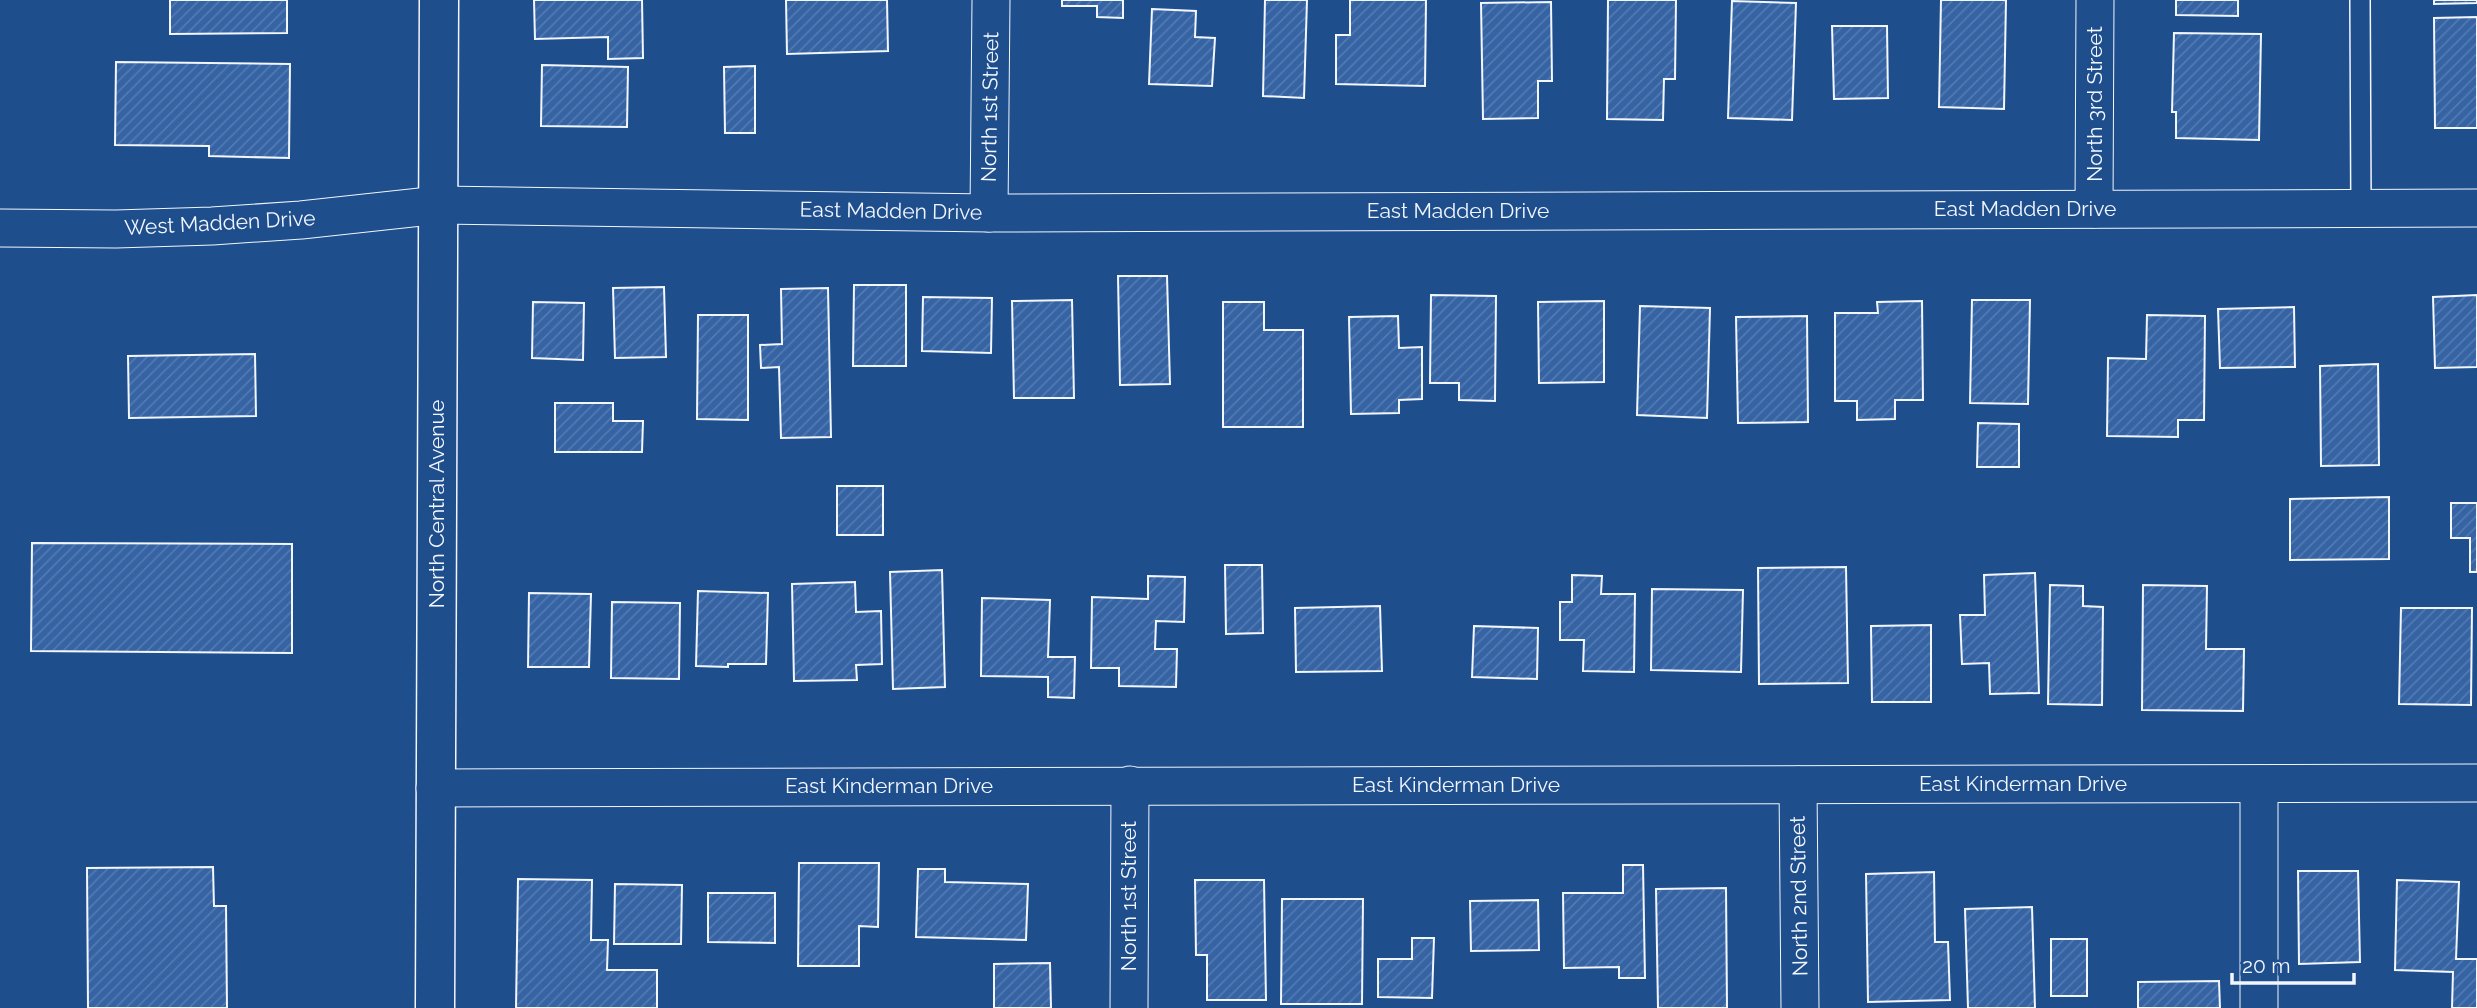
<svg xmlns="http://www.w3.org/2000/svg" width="2477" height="1008" viewBox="0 0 2477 1008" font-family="Raleway,sans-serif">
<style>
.building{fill:url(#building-hatch);stroke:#f2f6ff;stroke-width:2}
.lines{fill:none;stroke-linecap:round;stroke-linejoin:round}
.lane-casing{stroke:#f2f6ff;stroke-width:22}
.street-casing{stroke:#f2f6ff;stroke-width:39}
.secondary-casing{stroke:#f2f6ff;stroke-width:41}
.lane{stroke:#1f4e8c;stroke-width:19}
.street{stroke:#1f4e8c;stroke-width:37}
.secondary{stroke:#1f4e8c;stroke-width:38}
.labels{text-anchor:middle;stroke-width:5;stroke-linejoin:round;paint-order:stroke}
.street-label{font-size:21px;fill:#f2f6ff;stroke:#1f4e8c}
</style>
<defs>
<pattern id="building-hatch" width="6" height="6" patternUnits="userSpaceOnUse" patternTransform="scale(1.75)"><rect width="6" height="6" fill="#3563a3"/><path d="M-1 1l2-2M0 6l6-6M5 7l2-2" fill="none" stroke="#537ab1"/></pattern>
</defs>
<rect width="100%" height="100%" fill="#1f4e8c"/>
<g class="building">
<polygon points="170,0 287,0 287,33 170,34"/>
<polygon points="534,0 642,0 643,58 608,59 608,37 535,39"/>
<polygon points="786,0 887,0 888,51 787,54"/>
<polygon points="1062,0 1123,0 1123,18 1097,17 1097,6 1062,6"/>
<polygon points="1265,0 1307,0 1304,98 1263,96"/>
<polygon points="1350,0 1426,0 1425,86 1336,84 1336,35 1350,35"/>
<polygon points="1608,0 1676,0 1675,79 1664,79 1663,120 1607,119"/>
<polygon points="1941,0 2006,0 2004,109 1939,107"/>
<polygon points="2176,0 2238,0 2238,16 2176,15"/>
<polygon points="2434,0 2477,0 2477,3 2434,4"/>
<polygon points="1732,1 1796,3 1792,120 1728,118"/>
<polygon points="1551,2 1552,81 1538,81 1538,118 1483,119 1481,3"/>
<polygon points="1152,9 1196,11 1195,37 1215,38 1212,86 1149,84"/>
<polygon points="2477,17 2477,128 2435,128 2434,18"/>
<polygon points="1832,26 1887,26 1888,98 1834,99"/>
<polygon points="2174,33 2261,34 2259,140 2176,138 2176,112 2172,112"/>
<polygon points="116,62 290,64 289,158 209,156 209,146 115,145"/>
<polygon points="542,65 628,67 627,127 541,126"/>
<polygon points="755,66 755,133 725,133 724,67"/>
<polygon points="1118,276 1167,276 1170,384 1120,385"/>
<polygon points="854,285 906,285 906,366 853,366"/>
<polygon points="664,287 666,357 615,358 613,288"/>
<polygon points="828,288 831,437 781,438 779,367 761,368 760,345 782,344 781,289"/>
<polygon points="1431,295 1496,296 1495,401 1459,400 1459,383 1430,383"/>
<polygon points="2477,295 2477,367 2435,368 2433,297"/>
<polygon points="923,297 992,298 991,353 922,351"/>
<polygon points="1072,300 1074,398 1014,398 1012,301"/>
<polygon points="1972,300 2030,300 2028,404 1970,403"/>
<polygon points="1604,301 1604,382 1539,383 1538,302"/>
<polygon points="1922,301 1923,400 1895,400 1895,419 1857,420 1857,401 1835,401 1835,313 1878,313 1877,302"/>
<polygon points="533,302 584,303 583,360 532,358"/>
<polygon points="1223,302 1264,302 1264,330 1303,330 1303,427 1223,427"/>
<polygon points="1640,306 1710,308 1707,418 1637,415"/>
<polygon points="2294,307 2295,367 2220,368 2218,309"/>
<polygon points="698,315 748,315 748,420 697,419"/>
<polygon points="2147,315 2205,316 2204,420 2178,420 2178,437 2107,436 2108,358 2146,359"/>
<polygon points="1398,316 1399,348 1422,347 1422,399 1399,400 1399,413 1351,414 1349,317"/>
<polygon points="1807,316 1808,422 1738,423 1736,317"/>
<polygon points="255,354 256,416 129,418 128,356"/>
<polygon points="2378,364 2379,465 2321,466 2320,366"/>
<polygon points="555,403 613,403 613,421 643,421 642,452 555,452"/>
<polygon points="1978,423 2019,424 2019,467 1977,467"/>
<rect x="837" y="486" width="46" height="49"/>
<polygon points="2389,497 2389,559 2290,560 2290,499"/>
<polygon points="2451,503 2477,503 2477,572 2470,572 2470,538 2451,538"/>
<polygon points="32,543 292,544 292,653 31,651"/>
<polygon points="1225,565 1262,565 1263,633 1226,634"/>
<polygon points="1846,567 1848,683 1759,684 1758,568"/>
<polygon points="942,570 945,687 893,689 890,572"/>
<polygon points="2035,573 2039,693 1990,694 1989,663 1962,664 1960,615 1985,615 1984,575"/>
<polygon points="1572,575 1602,576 1601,594 1635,594 1634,672 1583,671 1584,640 1560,640 1560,602 1572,602"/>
<polygon points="1148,576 1185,577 1184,622 1156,621 1155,649 1177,649 1176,687 1119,686 1119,668 1091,668 1092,597 1148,599"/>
<polygon points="855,582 856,612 881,611 882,664 856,665 857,680 794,681 792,584"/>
<polygon points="2050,585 2083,586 2083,606 2103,607 2102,705 2048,704"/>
<polygon points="2143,585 2207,586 2206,649 2244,649 2243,711 2142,710"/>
<polygon points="1652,589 1743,590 1741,672 1651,670"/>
<polygon points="698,591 768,593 766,664 728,664 728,667 696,666"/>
<polygon points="529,593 591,594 589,667 528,667"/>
<polygon points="982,598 1050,600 1048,657 1075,657 1074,698 1048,697 1048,677 981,676"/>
<polygon points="612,602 680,603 679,679 611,678"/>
<polygon points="1380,606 1382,671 1296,672 1295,608"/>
<polygon points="2401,608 2472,608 2471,705 2399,704"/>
<polygon points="1931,625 1931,702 1872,702 1871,626"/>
<polygon points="1474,626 1538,628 1537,679 1472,677"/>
<polygon points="799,863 879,863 878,927 859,926 859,966 798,966"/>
<polygon points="1623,865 1643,865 1645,978 1619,978 1619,967 1564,968 1563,893 1623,893"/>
<polygon points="213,867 214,906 226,906 227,1008 88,1008 87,868"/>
<polygon points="918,869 945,869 945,882 1028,884 1026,940 916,937"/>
<polygon points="2298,871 2358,871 2360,962 2299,964"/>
<polygon points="1934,872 1935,942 1948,942 1950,1000 1868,1002 1866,874"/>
<polygon points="518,879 592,880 591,940 608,940 607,970 657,970 657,1008 516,1008"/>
<polygon points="1195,880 1264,880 1266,1000 1207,1000 1207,955 1196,955"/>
<polygon points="2397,880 2459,882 2456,959 2477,959 2477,1008 2452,1008 2453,972 2395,970"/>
<polygon points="615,884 682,885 681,944 614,944"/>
<polygon points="1726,888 1727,1008 1658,1008 1656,889"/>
<polygon points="708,893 775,893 775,943 708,942"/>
<polygon points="1282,899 1363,899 1362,1004 1281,1004"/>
<polygon points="1538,900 1539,950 1471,951 1470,901"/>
<polygon points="2032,907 2035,1008 1968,1008 1965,909"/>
<polygon points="1412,938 1434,938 1432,998 1378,997 1378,959 1412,959"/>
<rect x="2051" y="939" width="36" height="57"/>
<polygon points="1050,963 1051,1008 994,1008 994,964"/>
<polygon points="2219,981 2220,1008 2138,1008 2138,982"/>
</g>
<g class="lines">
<defs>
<polyline id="lane" points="2360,0 2361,208"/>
<g id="street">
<polyline points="2094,209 2095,0"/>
<polyline points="989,213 991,0"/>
<polyline points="0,228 116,229 212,226 301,220 439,205 989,213 2477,208"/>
<polyline points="2259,784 2259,1008"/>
<polyline points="1798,785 1800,1008"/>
<polyline points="435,788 2477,783"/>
<polyline points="1129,1008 1130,785"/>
</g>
<polyline id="secondary" points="435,1008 439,0"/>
</defs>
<use href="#lane" class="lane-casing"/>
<use href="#street" class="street-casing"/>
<use href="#secondary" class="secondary-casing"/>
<use href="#lane" class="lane"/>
<use href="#street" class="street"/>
<use href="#secondary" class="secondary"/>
</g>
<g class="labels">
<g class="street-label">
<text transform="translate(2095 104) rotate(-90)" y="7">North 3rd Street</text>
<text transform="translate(990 107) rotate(-89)" y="7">North 1st Street</text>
<text x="2025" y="216">East Madden Drive</text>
<text transform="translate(891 211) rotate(1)" y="7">East Madden Drive</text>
<text x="1458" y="218">East Madden Drive</text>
<text transform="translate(220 223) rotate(-3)" y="7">West Madden Drive</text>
<text transform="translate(437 504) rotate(-90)" y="7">North Central Avenue</text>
<text x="2023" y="791">East Kinderman Drive</text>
<text x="1456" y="792">East Kinderman Drive</text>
<text x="889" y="793">East Kinderman Drive</text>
<text transform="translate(1129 896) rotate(-90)" y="7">North 1st Street</text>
<text transform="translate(1799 896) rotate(-91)" y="7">North 2nd Street</text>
</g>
</g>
<path d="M2232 973v10h122v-10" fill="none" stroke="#f2f6ff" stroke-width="3.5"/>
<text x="2242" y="973" font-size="21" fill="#f2f6ff" stroke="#1f4e8c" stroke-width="5" paint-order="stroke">20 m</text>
</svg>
